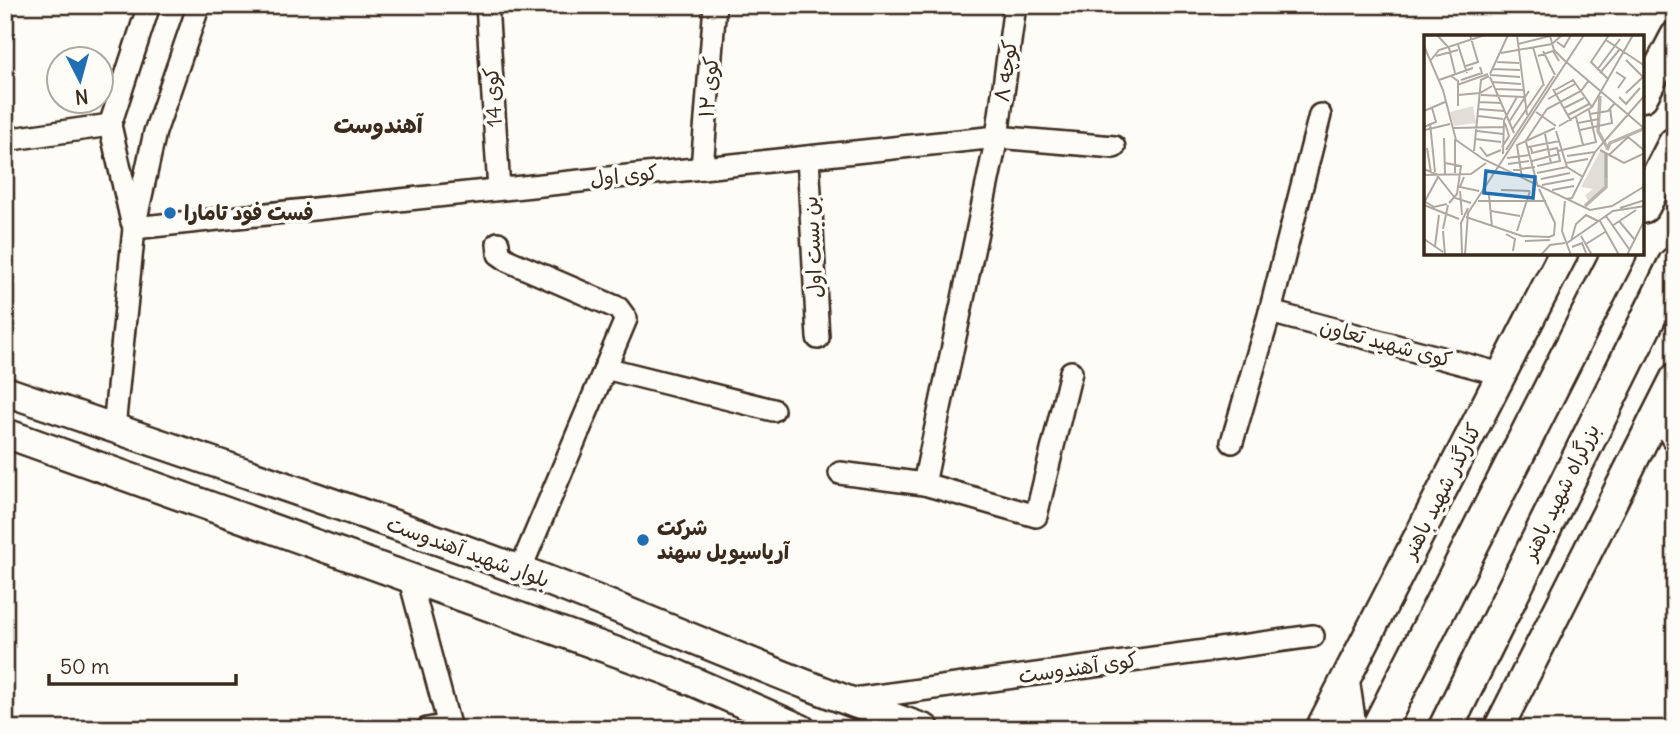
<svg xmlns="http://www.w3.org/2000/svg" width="1680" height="734" viewBox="0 0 1680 734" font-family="Delius,'Playpen Sans Arabic',sans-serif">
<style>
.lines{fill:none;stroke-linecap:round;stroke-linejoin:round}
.minor-casing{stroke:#3b2a1e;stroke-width:26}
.secondary-casing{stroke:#3b2a1e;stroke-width:33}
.trunk-casing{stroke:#3b2a1e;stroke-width:38}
.minor{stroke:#fdfcf7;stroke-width:21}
.secondary{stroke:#fdfcf7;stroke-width:28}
.trunk{stroke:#fdfcf7;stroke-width:33}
.poi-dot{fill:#1f6fb2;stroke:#fdfcf7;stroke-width:2.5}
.labels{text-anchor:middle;stroke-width:7;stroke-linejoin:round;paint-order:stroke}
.street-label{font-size:21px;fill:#3b2a1e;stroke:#fdfcf7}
.poi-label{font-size:21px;font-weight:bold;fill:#3b2a1e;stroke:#fdfcf7;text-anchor:start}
.neighbourhood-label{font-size:23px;font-weight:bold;fill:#3b2a1e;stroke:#fdfcf7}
.inset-river{fill:none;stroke:#bbb4ad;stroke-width:3.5}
.inset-road{fill:none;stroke:#afa8a0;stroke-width:2}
.view{fill:#1f6fb2;fill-opacity:0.15;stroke:#1f6fb2;stroke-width:3.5}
.inset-edge{fill:none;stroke:#3b2a1e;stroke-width:3.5}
</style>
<rect width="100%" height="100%" fill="#fdfcf7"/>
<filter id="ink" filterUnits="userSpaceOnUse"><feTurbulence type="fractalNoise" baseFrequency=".0143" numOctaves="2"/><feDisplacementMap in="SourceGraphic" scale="14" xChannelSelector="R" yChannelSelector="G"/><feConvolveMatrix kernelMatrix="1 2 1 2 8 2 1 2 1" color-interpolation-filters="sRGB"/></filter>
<g filter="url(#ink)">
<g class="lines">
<defs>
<g id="minor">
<polyline points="487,5 499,189"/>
<polyline points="5,140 110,125"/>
<polyline points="808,157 818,338"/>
<polyline points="702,168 715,5"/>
<polyline points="132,222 110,125 149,5"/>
<polyline points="134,228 997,137 1114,147"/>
<polyline points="498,243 499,254 509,261 618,308 626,319 520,570"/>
<polyline points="1270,312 1501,374"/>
<polyline points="605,368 773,410"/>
<polyline points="1657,412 1675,443"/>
<polyline points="114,428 134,228 155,132 199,5"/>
<polyline points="1232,442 1270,312 1320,115"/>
<polyline points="840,473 924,484 1036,516 1071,372"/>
<polyline points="924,484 997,137 1015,5"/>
<polyline points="409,576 450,729"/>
<polyline points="847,700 1313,636"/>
<polyline points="427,729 449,725"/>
</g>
<g id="secondary">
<polyline points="1643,97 1675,36"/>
<path d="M5,391C177,450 350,507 520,570C656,621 788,681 925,729"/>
<polyline points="5,433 667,670 801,729"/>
<polyline points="1345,682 1352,729"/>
<polyline points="1320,729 1563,254"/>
<polyline points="1498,729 1675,378"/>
</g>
<g id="trunk">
<polyline points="1643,206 1675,144"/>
<polyline points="1378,729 1619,254"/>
<polyline points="1445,729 1675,264"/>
</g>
</defs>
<use href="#minor" class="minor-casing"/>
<use href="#secondary" class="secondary-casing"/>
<use href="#trunk" class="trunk-casing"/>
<use href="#minor" class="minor"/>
<use href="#secondary" class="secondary"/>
<use href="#trunk" class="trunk"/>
</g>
</g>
<g class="poi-dot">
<circle cx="170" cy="213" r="7"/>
<circle cx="643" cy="540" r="7"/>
</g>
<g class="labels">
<g class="street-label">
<text transform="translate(1006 71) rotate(-82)" y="7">کوچه ۸</text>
<text transform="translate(709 87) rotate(-85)" y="7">کوی ۱۲</text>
<text transform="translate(493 97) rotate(-94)" y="7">کوی 14</text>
<text transform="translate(624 176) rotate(-6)" y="7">کوی اول</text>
<text transform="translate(813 247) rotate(-93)" y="7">بن بست اول</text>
<text transform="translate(1386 343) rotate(15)" y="7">کوی شهید تعاون</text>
<text transform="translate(1442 491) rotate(-63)" y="7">کنارگذر شهید باهنر</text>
<text transform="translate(1561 492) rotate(-64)" y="7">بزرگراه شهید باهنر</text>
<text transform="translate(468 552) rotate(20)" y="7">بلوار شهید آهندوست</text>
<text transform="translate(1078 668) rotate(-8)" y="7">کوی آهندوست</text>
</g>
<g class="poi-label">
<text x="184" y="220">فست فود تامارا</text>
<text x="657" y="535">شرکت<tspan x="657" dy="24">آریاسیویل سهند</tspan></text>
</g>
<g class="neighbourhood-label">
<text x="378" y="133">آهندوست</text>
</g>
</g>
<g transform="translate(1424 35)">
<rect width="220" height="220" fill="#fdfcf7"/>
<path d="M49,71L52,88L30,91L26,77ZM176,116L181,119L182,152L166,169L161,160L169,154L157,152Z" fill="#e1ded7"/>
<path class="inset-river" d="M176,61L174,96L184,114M183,115L186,108L219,94M161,171L182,152V118"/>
<path class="inset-road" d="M13,0L25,13L31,38M93,0L103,80M126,1L130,15L140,25M182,5L221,31M133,7L140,12L147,0M94,9L126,1M34,10L43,38M0,11L19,55L32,105L59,124L166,175L188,171L221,151M109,12L120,51M119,16L131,40M77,18L128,9L138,0M12,21L34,15M114,21L129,16L135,26M7,25L15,15L61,0M140,25L221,94M202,25L219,42M73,27L95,28M42,31L54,27L46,0M69,34L96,35M173,35L196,4M192,37L201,43L194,53M176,38L196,14M66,39L84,0M66,40L96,42M27,41L34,46V71M66,42L90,98M184,44L167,27L185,0M15,45L49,33M37,45L58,38L56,32M68,47L97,49M33,50L64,39M71,54L99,55M129,54L147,86M131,55L149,45L168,72M202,58L221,40M34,60L56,58L68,51M57,60L100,62M195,62L202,69L216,53M124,64L151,49M55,67L77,68M140,73L160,63M54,74L80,76M0,76L21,67M112,77L132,91M166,79L184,76L191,68M144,80L165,69M54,81L79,84M152,82L159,110M85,87L105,56M6,88L11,137M154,88L175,84M135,91L168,72L209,0M0,92L12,87L8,73M29,93L79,92M1,95L26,89M88,95L119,50M156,95L188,88L186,73M53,96L79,99M132,96L143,132L159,142M121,99L127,128M20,103L21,139M31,104V138M51,104L77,107M101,107L123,74L157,56L165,45M102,107L114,152M56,112L63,121L77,115M78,112L85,101L81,88M104,112L136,106M107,112L108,118L124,114M3,113L7,138M82,115L130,41M176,115L200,128L221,118M50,116L57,45L65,41M134,116L172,107L165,75M79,119L80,85L93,62M185,120L204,102L221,116M143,121L171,117M83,123L106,120M108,126L135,119M21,128L37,131L33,159L25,168M142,128L164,124M84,129L105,126M113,131L136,126L133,113L124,115M0,134L12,139L31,163L47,168M89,135L111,132M113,138L143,132M0,140L47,139L62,128M40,142L36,152L55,156M182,142V118M98,143L93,110L131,93M117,144L146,138M118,150L150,144M115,154L131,188L130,200L125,202M77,155L106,156M128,155L150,151M36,156L38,180M65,160L68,192M142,164L148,163L171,117L221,60M0,166L10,172L23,169M54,166H122M141,166L138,196L147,220M0,168L14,142M0,170L35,184M196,173L221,165M67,176L96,181M182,181L205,214M42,182L98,201L125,202M176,186L195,220M195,186L210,204M188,191L212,175M19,194L24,170M19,196L21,220M93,196L106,156M82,199L91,204L89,216M157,201L168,220M0,204L19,217M101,206L126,205M147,206L152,189L162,180L174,186M143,208L189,176L221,171M162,209L181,197M11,211L15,180M148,212L158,208L162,218M38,220L37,188L44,173M41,220L44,178L160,0M45,220H100M117,220L126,210L141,208M203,220L221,184"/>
<path class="view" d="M62,136L111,142L109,163L60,158Z"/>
<rect width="220" height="220" class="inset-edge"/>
</g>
<rect width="1680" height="734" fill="none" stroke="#fdfcf7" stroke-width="28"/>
<rect x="14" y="14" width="1652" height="706" fill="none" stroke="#3b2a1e" stroke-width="2.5" filter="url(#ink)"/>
<g transform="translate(80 80) rotate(174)"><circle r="33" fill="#fdfcf7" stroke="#afa8a0" stroke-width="2"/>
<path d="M0-5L12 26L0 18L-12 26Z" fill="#1f6fb2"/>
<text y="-10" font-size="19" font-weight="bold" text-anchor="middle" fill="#3b2a1e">N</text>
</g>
<path d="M49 674v10h187v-10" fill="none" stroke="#3b2a1e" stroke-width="3.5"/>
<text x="60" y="674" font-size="21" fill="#3b2a1e" stroke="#fdfcf7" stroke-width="5" paint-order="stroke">50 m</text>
</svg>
